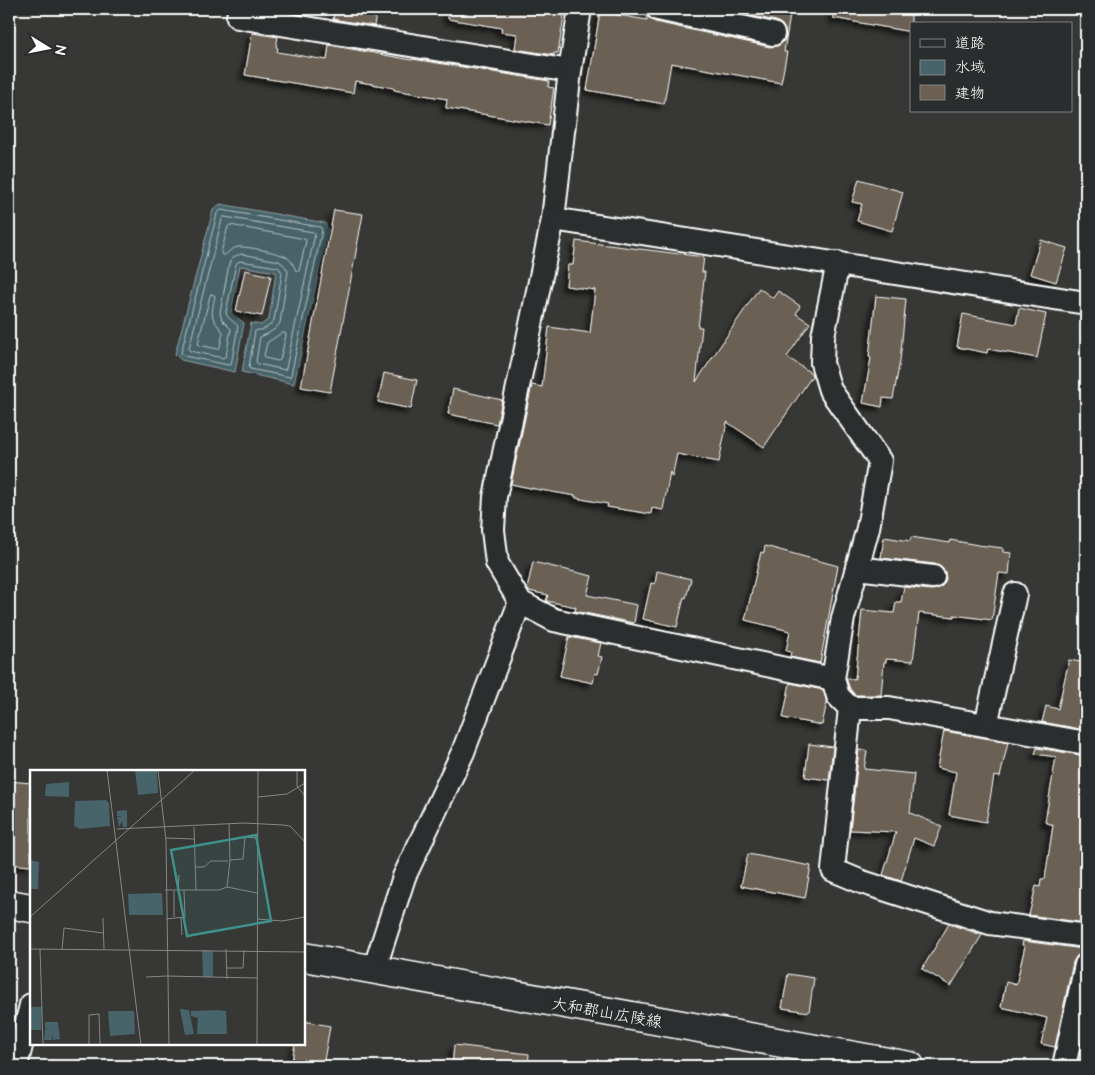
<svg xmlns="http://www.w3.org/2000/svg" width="1095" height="1075" viewBox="0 0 1095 1075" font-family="'Architects Daughter','Klee One',sans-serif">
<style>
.water{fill:#466469;stroke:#90a2a5}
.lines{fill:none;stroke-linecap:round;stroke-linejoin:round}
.shore{stroke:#b5c1c3;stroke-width:1}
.building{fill:#6b6052;stroke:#fff;filter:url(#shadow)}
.street-casing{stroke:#fff;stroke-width:26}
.secondary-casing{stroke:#fff;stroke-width:31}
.street{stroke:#2a2d2e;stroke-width:22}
.secondary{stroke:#2a2d2e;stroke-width:28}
.labels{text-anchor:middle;stroke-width:5;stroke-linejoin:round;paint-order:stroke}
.street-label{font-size:16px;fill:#fff;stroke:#2a2d2e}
.inset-road{fill:none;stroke:#878786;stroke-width:1}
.view{fill:#3f918b;fill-opacity:0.15;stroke:#3f918b;stroke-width:2.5}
.inset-edge{fill:none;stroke:#fff;stroke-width:2.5}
</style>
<defs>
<filter id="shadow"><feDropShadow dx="-4.5" dy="4.5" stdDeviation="2.5" flood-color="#0009"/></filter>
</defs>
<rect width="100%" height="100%" fill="#373735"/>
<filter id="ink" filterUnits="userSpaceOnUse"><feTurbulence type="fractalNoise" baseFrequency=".02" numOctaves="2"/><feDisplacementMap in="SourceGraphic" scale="10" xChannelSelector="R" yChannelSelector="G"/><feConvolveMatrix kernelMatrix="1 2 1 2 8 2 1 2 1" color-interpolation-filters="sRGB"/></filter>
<g filter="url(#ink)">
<polygon class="water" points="220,204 325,223 328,230 294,384 242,372 251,323 261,325 269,319 276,272 240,266 231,313 244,323 235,372 181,360 175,354 213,210"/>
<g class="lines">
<g class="shore">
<path d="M221,210L320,227L322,230L291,375L290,377L250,369L249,367L255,331C257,330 259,330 261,330C266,329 272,324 274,320L282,273L280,269L277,267L241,261L238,262L236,264L226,312L227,316L238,326L231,365H229L184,356L181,353L217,214Z"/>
<path d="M223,217H225L313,232L315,234L286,368L285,370L258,364L256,362L260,337L267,334L275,329L280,323L288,271L284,265L279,261L242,254C235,255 231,258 229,264L220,313L222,320L231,329L226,356L223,358L190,351L189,349Z"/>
<path d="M230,225L305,239L306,241L299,271H296C294,266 292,261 288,258C282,253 246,246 238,247C233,248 229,251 225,255H222L221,252L228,227Z"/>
<path d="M211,294L214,295L215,296C211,316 210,317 223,332L220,347L218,349L199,345L198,343L210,296Z"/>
<polygon points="282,333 285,333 286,335 280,360 278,361 265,358 264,356 267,343"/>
</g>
</g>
<g class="building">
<polygon points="335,9 377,9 374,26 333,19"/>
<polygon points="449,9 565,9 558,53 554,53 554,55 515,49 517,34 501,32 502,28 448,19"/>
<polygon points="719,9 791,9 784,52 787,52 781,83 671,63 664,104 587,90 600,12 647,20 647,16 650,19 655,22 770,47 777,46 783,42 786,37 785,30 781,24 776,21"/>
<polygon points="833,9 911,9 911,32 833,18"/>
<polygon points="252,33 278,37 276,47 278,48 277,52 327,60 329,45 412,60 412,59 425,61 549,81 548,87 554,88 548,125 446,108 447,99 394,90 394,88 355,81 353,93 245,75"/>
<polygon points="859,179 903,192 892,231 857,221 862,204 852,202"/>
<polygon points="334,210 363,214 330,392 301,387"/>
<polygon points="1041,240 1067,248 1056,282 1030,274"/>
<polygon points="576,241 704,257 702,272 705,272 698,327 702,327 696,382 759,288 773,298 778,291 800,306 796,314 810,323 787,357 811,373 812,376 764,447 727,422 719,462 677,454 672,477 670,472 663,510 652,508 651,514 607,507 608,504 576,498 576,496 535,489 511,484 532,385 542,387 549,327 590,333 595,290 566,286 568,265 573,265"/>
<polygon points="245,270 271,276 262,316 236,311"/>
<polygon points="876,296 906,299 900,361 893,399 883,398 882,407 863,403 871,358 869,357"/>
<polygon points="1019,308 1046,314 1037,358 988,349 987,353 957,347 963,314 1016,324"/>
<polygon points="384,373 417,380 411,409 378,402"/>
<polygon points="453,389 502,400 497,424 448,414"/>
<polygon points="884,537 910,541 911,537 950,543 950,540 978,545 1003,548 1003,552 1011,553 1009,574 999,573 992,620 954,615 954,617 919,613 913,661 886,659 886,662 884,662 881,695 855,695 850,689 846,678 855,679 862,610 894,613 896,602 901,602 904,587 931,590 938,589 943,585 946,579 945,571 941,567 935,564 881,558"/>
<polygon points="765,546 838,566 820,663 790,657 791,652 786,651 790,631 745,620 761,552 764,553"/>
<polygon points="533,562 592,576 587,595 637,605 634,623 575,611 576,607 546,601 548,595 529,591 527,589"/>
<polygon points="657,571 691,579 686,598 684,597 677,627 643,619 651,583 655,584"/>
<polygon points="569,637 601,643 598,656 602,657 598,674 595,673 593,683 560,676"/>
<polygon points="1069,660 1086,663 1086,730 1042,722 1046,706 1058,709"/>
<polygon points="790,683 823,690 827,702 822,725 783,718"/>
<polygon points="944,731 1008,742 1000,777 994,776 986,822 949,815 956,772 937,768"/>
<polygon points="809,744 833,747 829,780 805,777"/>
<polygon points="1037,748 1086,756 1086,923 1029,915 1036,886 1040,887 1041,879 1045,879 1053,825 1045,822 1056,757 1035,754"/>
<polygon points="859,750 867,751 864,769 914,774 910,813 942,826 934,846 914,838 901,881 883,875 896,832 850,830"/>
<polygon points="9,781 31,783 31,863 30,863 30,866 9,864"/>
<polygon points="748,854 811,866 805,898 741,886"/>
<polygon points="949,924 982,935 951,986 922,969"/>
<polygon points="1023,941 1083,949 1082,953 1076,957 1073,962 1055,1047 1041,1044 1047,1018 1001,1007 1006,982 1016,985 1025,946 1022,945"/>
<polygon points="788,974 814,978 809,1012 782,1008"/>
<polygon points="304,1021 330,1026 323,1066 291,1066 295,1044 304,1044"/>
<polygon points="454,1045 529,1054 528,1066 452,1066"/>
</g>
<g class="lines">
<defs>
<g id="street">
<polyline points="240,9 238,17 570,71"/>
<polyline points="580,9 570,71 553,219 495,497 493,530 497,563 520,602 554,620 833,679 838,696 850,708 889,708 1086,743"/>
<polyline points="658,9 773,34"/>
<polyline points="553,219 1086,303"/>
<polyline points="857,568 933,577"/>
<polyline points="833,679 843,618 868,528 880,461 830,390 822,363 823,336 838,263"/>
<polyline points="850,708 833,870 862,882 990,923 1086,936"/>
<polyline points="986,725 1015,594"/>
<polyline points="374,970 404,877 463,752 520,602"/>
<polyline points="16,1066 31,1005"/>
<polyline points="1064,1066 1086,965"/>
</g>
<g id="secondary">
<polyline points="9,904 31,908"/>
<polyline points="304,957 910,1066"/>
</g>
</defs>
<use href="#street" class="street-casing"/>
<use href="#secondary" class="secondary-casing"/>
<use href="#street" class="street"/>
<use href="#secondary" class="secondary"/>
</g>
</g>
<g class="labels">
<g class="street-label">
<text transform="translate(607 1012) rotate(10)" y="6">大和郡山広陵線</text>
</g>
</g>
<g transform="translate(30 770)">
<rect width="275" height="275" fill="#373735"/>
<path d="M105,0H127L128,23L108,25ZM39,12V27L15,26L16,14ZM76,30L79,33L80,56L50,59L44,56L45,31ZM97,40V57H93L92,51L89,57L87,47L92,46H87V41ZM0,90L9,92L8,119H0ZM132,123L133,145H99L98,124ZM172,180L183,181V207H173ZM1,237H12L11,260H1ZM150,239L159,240L164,264L155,265ZM188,240L196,241L197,264H167L168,248L161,246V241ZM78,241H104L105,264L80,266ZM15,252H28L30,269L23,270L22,264V270H14L15,259L18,258H15Z" fill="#466469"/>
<path class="inset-road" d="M77,0L111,275M128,0L136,71L139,275M267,0V16L275,26M228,27L257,24L275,13M164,57L166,120M87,59L214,53L253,55L260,56L275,72M136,68L165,69M200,90L213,89L215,67L227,68M166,97H174L181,91H198M197,117L200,90L199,54M135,120H189L197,117L227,123M144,121V147M148,121L149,105M0,147L165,0M151,147L152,165M73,148L74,179M136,149L155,147L154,120M227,149L252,151L275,147M0,179L275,182M10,179L13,275M196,179L197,209M32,180L34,158L73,163M197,198H213L214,180M137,206L227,208M116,207L137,206M59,274V245L69,244L70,274M227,275L228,0"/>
<path class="view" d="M226,65L241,151L157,166L141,80Z"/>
<rect width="275" height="275" class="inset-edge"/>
</g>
<rect width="1095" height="1075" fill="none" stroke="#2a2d2e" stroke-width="30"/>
<rect x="15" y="15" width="1065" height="1045" fill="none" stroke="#fff" stroke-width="2" filter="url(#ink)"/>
<rect x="910" y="22" width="162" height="90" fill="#2a2d2e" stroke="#7f8182"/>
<rect x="920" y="39" width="25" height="8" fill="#2a2d2e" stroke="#7f8182"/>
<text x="955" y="48" font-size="15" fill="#ffffff">道路</text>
<rect x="920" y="60" width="25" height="15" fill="#466469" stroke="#7f8182"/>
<text x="955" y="72" font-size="15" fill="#ffffff">水域</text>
<rect x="920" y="85" width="25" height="15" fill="#6b6052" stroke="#7f8182"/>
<text x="955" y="98" font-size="15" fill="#ffffff">建物</text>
<g transform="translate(48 48) rotate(100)" stroke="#2a2d2e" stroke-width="4" paint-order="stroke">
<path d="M0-4L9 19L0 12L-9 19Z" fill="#ffffff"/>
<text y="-8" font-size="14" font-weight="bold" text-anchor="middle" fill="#ffffff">N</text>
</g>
</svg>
